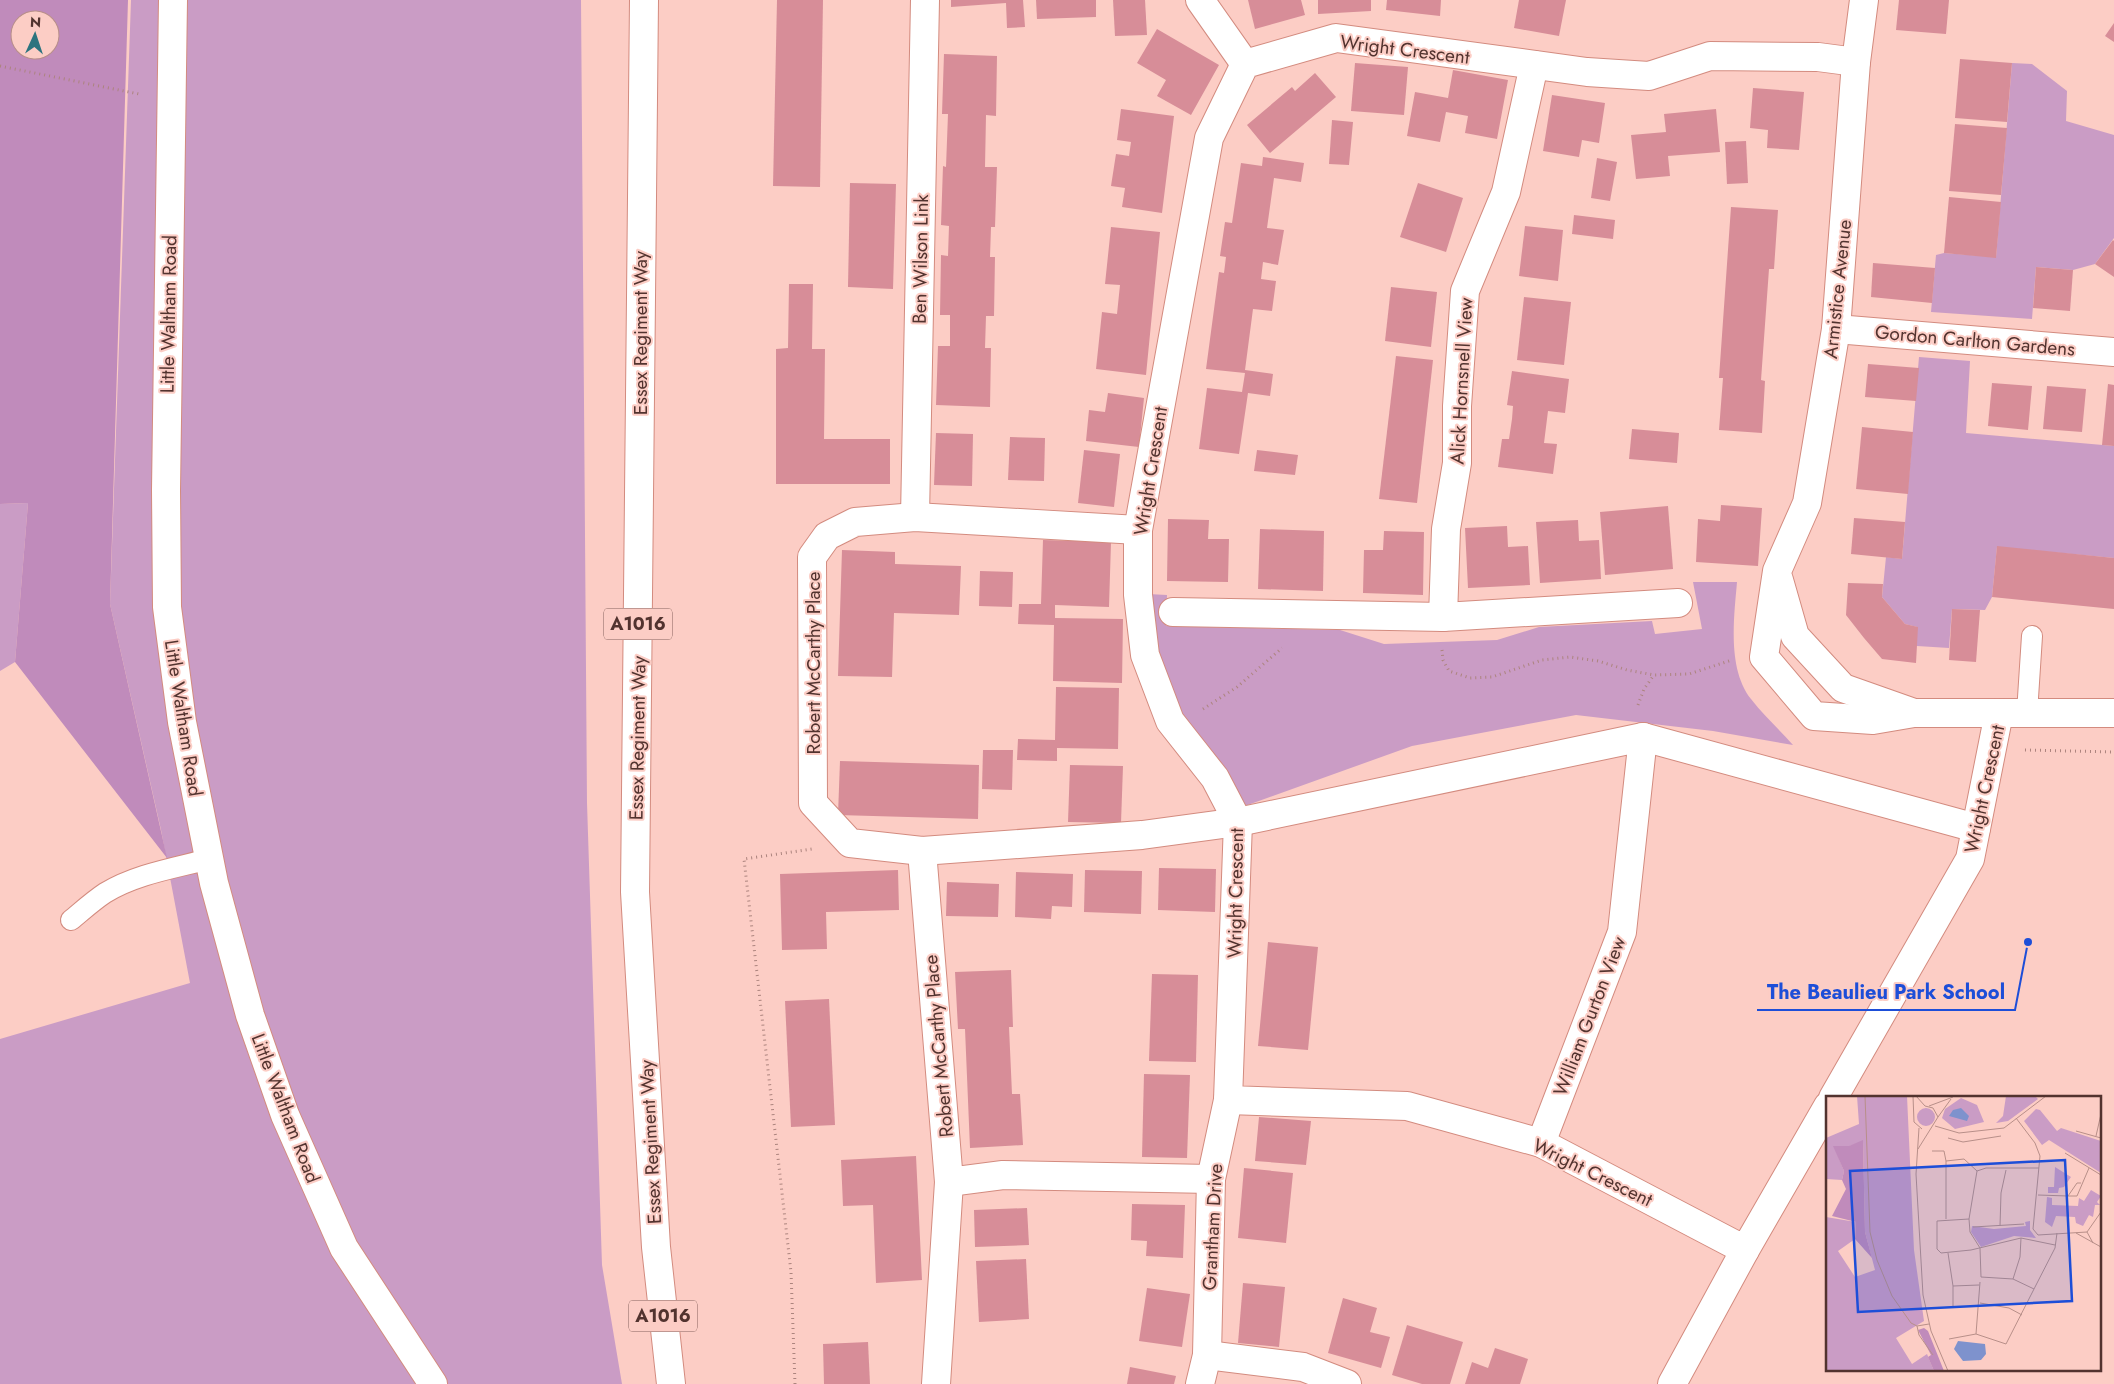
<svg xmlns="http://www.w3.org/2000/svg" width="2114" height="1384" viewBox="0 0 2114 1384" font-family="Jost,sans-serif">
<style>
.green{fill:#ca9cc5}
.forest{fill:#c08bbb;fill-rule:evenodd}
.building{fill:#d78d98}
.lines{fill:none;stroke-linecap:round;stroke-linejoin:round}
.service-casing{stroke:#d38b7f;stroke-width:22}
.minor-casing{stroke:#d38b7f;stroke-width:30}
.primary-casing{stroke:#d38b7f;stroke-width:30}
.path{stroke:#ac847e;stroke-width:3;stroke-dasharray:1 4;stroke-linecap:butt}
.service{stroke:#fff;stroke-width:20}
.minor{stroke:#fff;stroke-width:28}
.primary{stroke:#fff;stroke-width:28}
.labels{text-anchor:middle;stroke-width:4;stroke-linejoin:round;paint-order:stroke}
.shield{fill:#fccdc5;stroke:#85615c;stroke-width:1}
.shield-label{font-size:18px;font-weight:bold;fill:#52332f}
.street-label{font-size:19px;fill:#52332f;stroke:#fccdc5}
.inset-road{fill:none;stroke:#b88f89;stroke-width:1}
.view{fill:#1d4ed8;fill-opacity:0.15;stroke:#1d4ed8;stroke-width:2.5}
.inset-edge{fill:none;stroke:#52332f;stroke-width:2.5}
.leader{fill:none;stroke:#1d4ed8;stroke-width:2}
.callout-dot{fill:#1d4ed8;stroke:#fccdc5;stroke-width:2}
.callout-label{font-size:20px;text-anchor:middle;font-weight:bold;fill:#1d4ed8;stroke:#fccdc5;stroke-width:4;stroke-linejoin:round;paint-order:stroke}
</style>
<rect width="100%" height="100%" fill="#fccdc5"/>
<g class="green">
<polygon points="131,0 581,0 587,803 602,1265 622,1384 0,1384 0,1039 190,983 161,830 110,604"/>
<polygon points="2012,63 2032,64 2067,91 2066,121 2114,135 2114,238 2095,264 2073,270 2036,267 2032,319 1931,312 1936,255 1944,253 1996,257"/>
<polygon points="1919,357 1970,361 1966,433 2114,446 2114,558 1997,547 1992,597 1985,610 1952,609 1949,648 1917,646 1917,627 1905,624 1882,597 1886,557 1902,559"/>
<polygon points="28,503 15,662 0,671 0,504"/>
<path d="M1693,582H1737C1734,618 1727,668 1751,699C1764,716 1780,730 1793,745L1713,731L1576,715L1412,746L1242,807L1186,722L1156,660L1148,594L1167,595L1166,626L1340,630L1384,644L1497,640L1539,627L1652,621L1655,634L1702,629Z"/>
</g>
<path class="forest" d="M0,0H128L110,604L167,858L15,662L28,503L0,504ZM20,20H50V50H20Z"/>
<g class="building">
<polygon points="777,0 823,0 820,187 773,186"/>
<polygon points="951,0 1023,0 1025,27 1007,28 1006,3 951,7"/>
<polygon points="1036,0 1096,0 1096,17 1037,19"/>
<polygon points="1113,0 1145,0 1147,35 1115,36"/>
<polygon points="1248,0 1301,0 1305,15 1255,29"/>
<polygon points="1318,0 1371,0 1371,11 1318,14"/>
<polygon points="1387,0 1441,0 1440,16 1386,10"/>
<polygon points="1519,0 1566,0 1559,36 1514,28"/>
<polygon points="1899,0 1949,0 1946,34 1896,30"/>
<polygon points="2114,23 2114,42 2105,36"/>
<polygon points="1157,29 1219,65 1191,115 1157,96 1166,80 1137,63"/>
<polygon points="944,54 997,56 996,116 986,115 985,167 997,167 995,227 991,227 990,257 995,257 994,316 986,316 985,348 991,348 990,407 936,405 938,346 950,346 950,315 940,315 941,255 948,256 949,226 941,225 943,166 946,167 948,114 942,114"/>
<polygon points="1960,59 2012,63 2007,122 1955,118"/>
<polygon points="1355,63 1408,67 1404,115 1351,111"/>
<polygon points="1453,70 1508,80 1497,139 1465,133 1468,116 1446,112 1440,142 1407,136 1415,92 1448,98"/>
<polygon points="1315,73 1336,97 1270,153 1247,125 1292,87 1295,91"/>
<polygon points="1753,88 1804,92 1799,150 1767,148 1768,130 1750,128"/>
<polygon points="1552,95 1605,103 1599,143 1582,140 1579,157 1543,151"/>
<polygon points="1121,109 1174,116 1162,213 1122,207 1125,188 1111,186 1116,154 1129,156 1131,142 1117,140"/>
<polygon points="1716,109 1720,152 1668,156 1670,176 1636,179 1631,135 1666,132 1664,114"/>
<polygon points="1332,120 1353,122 1349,165 1329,164"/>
<polygon points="1955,124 2007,128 2001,195 1949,191"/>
<polygon points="1746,141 1748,183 1727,184 1725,142"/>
<polygon points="1263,157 1304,163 1301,182 1274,178 1267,228 1284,230 1278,265 1263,262 1261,279 1276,281 1272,311 1253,309 1245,370 1273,374 1270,396 1248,393 1239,454 1199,449 1207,388 1242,392 1245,373 1206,369 1219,272 1224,273 1226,257 1220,256 1225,222 1232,223 1241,163 1262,166"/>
<polygon points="1597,158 1617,162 1610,201 1591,198"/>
<polygon points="850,183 896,184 893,289 848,287"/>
<polygon points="1418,183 1463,198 1446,252 1400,237"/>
<polygon points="1949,197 2001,202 1996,258 1944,253"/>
<polygon points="1731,207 1778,210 1774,269 1769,269 1761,380 1765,381 1762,433 1719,430 1723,378 1719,378"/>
<polygon points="1574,215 1615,220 1613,239 1572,234"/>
<polygon points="1525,226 1563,230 1558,281 1519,276"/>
<polygon points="1111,227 1160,232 1146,375 1096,369 1102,312 1117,314 1120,285 1105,284"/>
<polygon points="2113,240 2114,241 2114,277 2095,264"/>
<polygon points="1873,263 1935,268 1932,303 1871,297"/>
<polygon points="2036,267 2073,270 2070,311 2033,308"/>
<polygon points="789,284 813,284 812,349 825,349 824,439 890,439 890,484 776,484 776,349 788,348"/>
<polygon points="1391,287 1437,292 1431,347 1385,341"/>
<polygon points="1524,297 1571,302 1564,365 1517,360"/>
<polygon points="1396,356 1433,360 1417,503 1379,499"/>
<polygon points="1868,364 1919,368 1916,401 1865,397"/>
<polygon points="1512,371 1569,379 1565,413 1548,411 1544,443 1557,444 1553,474 1498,467 1502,439 1509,439 1512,419 1513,406 1507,405"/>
<polygon points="1992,383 2032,386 2028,430 1988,426"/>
<polygon points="2108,384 2114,385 2114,446 2102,445"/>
<polygon points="2047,386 2086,389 2082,432 2043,429"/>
<polygon points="1108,393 1144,398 1139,447 1086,441 1089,410 1105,412"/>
<polygon points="1862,427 1913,432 1908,494 1856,489"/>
<polygon points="1632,429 1679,433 1677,463 1629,459"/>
<polygon points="936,433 973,434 972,486 934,485"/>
<polygon points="1010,437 1045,438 1044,481 1008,480"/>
<polygon points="1084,450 1120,454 1114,507 1078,503"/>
<polygon points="1257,450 1298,455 1295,475 1254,471"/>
<polygon points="1721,505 1762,508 1758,566 1696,562 1698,519 1720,521"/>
<polygon points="1668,506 1673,569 1605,575 1600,512"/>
<polygon points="1854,518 1905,522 1902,559 1851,554"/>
<polygon points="1168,519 1209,520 1208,539 1229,539 1228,582 1167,581"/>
<polygon points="1578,520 1579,541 1599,540 1601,579 1540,583 1536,522"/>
<polygon points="1507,526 1508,547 1528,546 1530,585 1468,588 1465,528"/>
<polygon points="1260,529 1324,531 1323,591 1258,589"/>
<polygon points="1384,531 1424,532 1423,595 1363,593 1364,550 1383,550"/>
<polygon points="1043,540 1111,542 1109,607 1055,605 1055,618 1123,619 1122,683 1053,681 1054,625 1018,624 1019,604 1041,604"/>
<polygon points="1997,546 2114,558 2114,609 1992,597"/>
<polygon points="842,550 895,552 895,564 961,566 959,615 894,613 892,677 838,676"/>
<polygon points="980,571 1013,572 1012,607 979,606"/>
<polygon points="1848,583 1883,584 1882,597 1905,624 1918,627 1916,663 1882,659 1864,638 1846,615"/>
<polygon points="1952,609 1980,610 1976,662 1949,660"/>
<polygon points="1056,687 1119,688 1118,749 1057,748 1057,761 1017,760 1018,739 1055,740"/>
<polygon points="983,750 1013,750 1012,790 982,789"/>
<polygon points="840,761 979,765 978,819 838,815"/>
<polygon points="1070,765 1123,766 1121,823 1068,822"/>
<polygon points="1159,868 1216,869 1215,912 1158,910"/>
<polygon points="898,870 899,910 826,912 827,949 782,950 780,874"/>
<polygon points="1085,870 1142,871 1141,914 1084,912"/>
<polygon points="1016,872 1073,874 1072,907 1052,906 1051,919 1015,917"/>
<polygon points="947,882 999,884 998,917 946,916"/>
<polygon points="1268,942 1318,947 1308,1050 1258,1046"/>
<polygon points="1011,970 1013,1027 1009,1027 1012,1094 1020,1094 1023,1145 970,1148 965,1029 958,1029 955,972"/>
<polygon points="1152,974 1198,975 1196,1062 1149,1061"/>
<polygon points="829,999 835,1125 791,1127 785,1001"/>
<polygon points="1144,1074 1190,1075 1187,1158 1142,1157"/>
<polygon points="1259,1117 1311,1121 1306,1165 1255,1161"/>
<polygon points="916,1156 922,1280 876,1283 873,1205 843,1206 841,1160"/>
<polygon points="1244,1168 1293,1173 1286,1243 1238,1238"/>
<polygon points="1132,1204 1185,1205 1183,1258 1146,1256 1147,1241 1131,1240"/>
<polygon points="1027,1208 1029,1245 975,1247 974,1210"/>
<polygon points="1026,1259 1029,1319 979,1322 976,1261"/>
<polygon points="1243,1283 1285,1287 1279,1347 1238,1343"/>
<polygon points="1147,1288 1190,1294 1182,1347 1139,1341"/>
<polygon points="1343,1298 1377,1308 1370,1332 1390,1337 1381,1368 1328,1353"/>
<polygon points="1407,1325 1463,1342 1450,1384 1422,1384 1392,1375"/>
<polygon points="868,1342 870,1384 824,1384 823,1344"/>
<polygon points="1495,1348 1528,1359 1520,1384 1465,1384 1472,1362 1488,1368"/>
<polygon points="1130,1367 1176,1376 1174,1384 1127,1384"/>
</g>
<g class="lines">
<defs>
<g id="service">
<polyline points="2027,713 2032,636"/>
<path d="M71,920C82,911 93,901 105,893C136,874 175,868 209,859"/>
</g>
<g id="minor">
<polyline points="173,0 166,490 167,607 182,722 214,883 250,1015 285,1115 344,1248 433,1384"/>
<polyline points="1200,0 1245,64"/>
<polyline points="1864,0 1856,62 1836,329 1807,503 1777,571 1764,657 1814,716 1873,720 1914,713 2114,713"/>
<polyline points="1836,329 2114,352"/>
<polyline points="915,517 925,0"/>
<polyline points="1138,530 915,517 855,522 827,536 812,557 813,803 850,843 922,851 1142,835 1238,822 1643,737 1976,828"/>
<polyline points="1779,580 1795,636 1843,688 1911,712"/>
<polyline points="1173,612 1443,617 1678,603"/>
<polyline points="1443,617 1446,529 1457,463 1457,406 1465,291 1506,192 1534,65"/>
<polyline points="922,851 949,1182 1003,1175 1211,1179"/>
<polyline points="1833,1098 1970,859 1999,713"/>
<polyline points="1828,1106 1745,1250 1541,1143 1407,1106 1228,1100 1238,822 1215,778 1170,721 1145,655 1138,595 1138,530 1209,138 1245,64 1336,38 1587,72 1649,76 1710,56 1818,57 1856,62"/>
<polyline points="1541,1143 1622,932 1643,737"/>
<polyline points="1207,1355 1303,1367 1347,1384"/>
<polyline points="936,1384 949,1182"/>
<polyline points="1200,1384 1207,1355 1211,1179 1228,1100"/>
<polyline points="1672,1384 1745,1250"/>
</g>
<polyline id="primary" points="644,0 635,892 656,1247 671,1384"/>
</defs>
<use href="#service" class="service-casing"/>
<use href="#minor" class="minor-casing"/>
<use href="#primary" class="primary-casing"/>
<g class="path">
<polyline points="0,66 139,94"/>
<polyline points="1442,650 1443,660 1449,671 1470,678 1492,677 1542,660 1570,657 1598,661 1627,670 1654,675 1689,674 1732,660"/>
<polyline points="1638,705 1644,689 1654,675"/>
<polyline points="1203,709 1237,687 1282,648"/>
<polyline points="2025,750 2114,752"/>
<polyline points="795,1384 791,1272 744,859 812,849"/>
</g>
<use href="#service" class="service"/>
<use href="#minor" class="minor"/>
<use href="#primary" class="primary"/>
</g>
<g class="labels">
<g class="shield">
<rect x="604" y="608.5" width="68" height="31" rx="4"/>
<rect x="629" y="1300.5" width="68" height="31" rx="4"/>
</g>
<g class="shield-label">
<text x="638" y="630">A1016</text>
<text x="663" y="1322">A1016</text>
</g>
<g class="street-label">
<text transform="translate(1405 49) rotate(7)" y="7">Wright Crescent</text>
<text transform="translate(920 259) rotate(-89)" y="7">Ben Wilson Link</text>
<text transform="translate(1837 289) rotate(-84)" y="7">Armistice Avenue</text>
<text transform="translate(168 314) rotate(-89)" y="7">Little Waltham Road</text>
<text transform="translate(640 333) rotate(-90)" y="7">Essex Regiment Way</text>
<text transform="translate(1975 340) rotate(5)" y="7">Gordon Carlton Gardens</text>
<text transform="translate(1461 381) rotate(-87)" y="7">Alick Hornsnell View</text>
<text transform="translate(1150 471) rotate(-81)" y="7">Wright Crescent</text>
<text transform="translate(813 663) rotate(-90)" y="7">Robert McCarthy Place</text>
<text transform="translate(184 718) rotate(81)" y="7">Little Waltham Road</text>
<text transform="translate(637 738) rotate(-89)" y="7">Essex Regiment Way</text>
<text transform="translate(1984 789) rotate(-78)" y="7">Wright Crescent</text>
<text transform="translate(1235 893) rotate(-89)" y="7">Wright Crescent</text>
<text transform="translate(1589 1016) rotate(-69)" y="7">William Gurton View</text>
<text transform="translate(938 1046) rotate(-95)" y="7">Robert McCarthy Place</text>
<text transform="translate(286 1108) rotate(69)" y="7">Little Waltham Road</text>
<text transform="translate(650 1142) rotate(-93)" y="7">Essex Regiment Way</text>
<text transform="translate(1593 1172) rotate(26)" y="7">Wright Crescent</text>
<text transform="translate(1212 1227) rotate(-87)" y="7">Grantham Drive</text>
</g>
</g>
<g transform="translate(1826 1096)">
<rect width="275" height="275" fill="#fccdc5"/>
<path d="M31,0H81L88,154L98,225L70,242L86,268L101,258L108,275H0V121L30,126L29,143L12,155L29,181L49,174L39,136L37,45L24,50H8L18,75L16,84L0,83V42L33,28ZM180,0H209L212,3L182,25L170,27L177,20ZM135,2L151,9L158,26L129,33L116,22L119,13ZM91 21a9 9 0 1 1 18 0a9 9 0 1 1-18 0ZM210,13L214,14L231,35L235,32L275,45V77L223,44L216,49L198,25ZM229,71L245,81L238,91L233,92L232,97H222V91H228ZM265,94L275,100L271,106L274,109H269L267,121L263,119L257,130L250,127L249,121L230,120L226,131L219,126L221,101L226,102V109L252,110L253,102L258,105ZM204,125V134L210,142L188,140L155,151L145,136L146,130L168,133L200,130L199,126Z" fill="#ca9cc5"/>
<path d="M37,44L39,136L46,162L29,143L30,126L6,120L20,93L16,84L18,75L7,50H23ZM98,232L102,235L118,275H108L102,261L105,259L92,234Z" fill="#c08bbb"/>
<path d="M135,12L143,20L141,25L123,20L127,14ZM132,245L159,248L160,258L155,264L137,265L128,253Z" fill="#7e92cd"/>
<path class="inset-road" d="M39,0L44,136L51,164L66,200L85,227L91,230L103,228M87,0L88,26L96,33M90,0L99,10L107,12L112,21L92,53M103,10L127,1M112,21L125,3M190,22L209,47L214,60L207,133L212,139L261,136L267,147M109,30L133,37L178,32L220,0M93,32L90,78L97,199L105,235L122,275M250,35L275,42M270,40L275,18M122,42L137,46L175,40M106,55H118L120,65M239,57L275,79M213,72H160L151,75L143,123L144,136L154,152L155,181L187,183L208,193L229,152L231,137M212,99L242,100L251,87H255M242,100H251L263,72M120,123V65L138,63L151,75M143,123L111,125V153L115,157L145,154L195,142L229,149M174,130L175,97L180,74M147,131L198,128M261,136L275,116M250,137L275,151M122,157L127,190L153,189M187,183L194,161L195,142M154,207L183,212L196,219M127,212V190M91,230L93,239L107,259M150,238L154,186M123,243L150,238L180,248L208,193"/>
<path class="view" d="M239,64L246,205L32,216L24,75Z"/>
<rect width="275" height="275" class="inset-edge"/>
</g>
<path class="leader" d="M2028 942L2015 1010H1757"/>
<circle class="callout-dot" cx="2028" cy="942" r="5"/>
<g class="callout-label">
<text x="1886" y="999">The Beaulieu Park School</text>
</g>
<g transform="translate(35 35) rotate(3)"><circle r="24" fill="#fccdc5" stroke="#b88f89"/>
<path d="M0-4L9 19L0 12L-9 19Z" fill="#2c747f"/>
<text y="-8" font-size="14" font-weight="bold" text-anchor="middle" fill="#52332f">N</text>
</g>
</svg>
